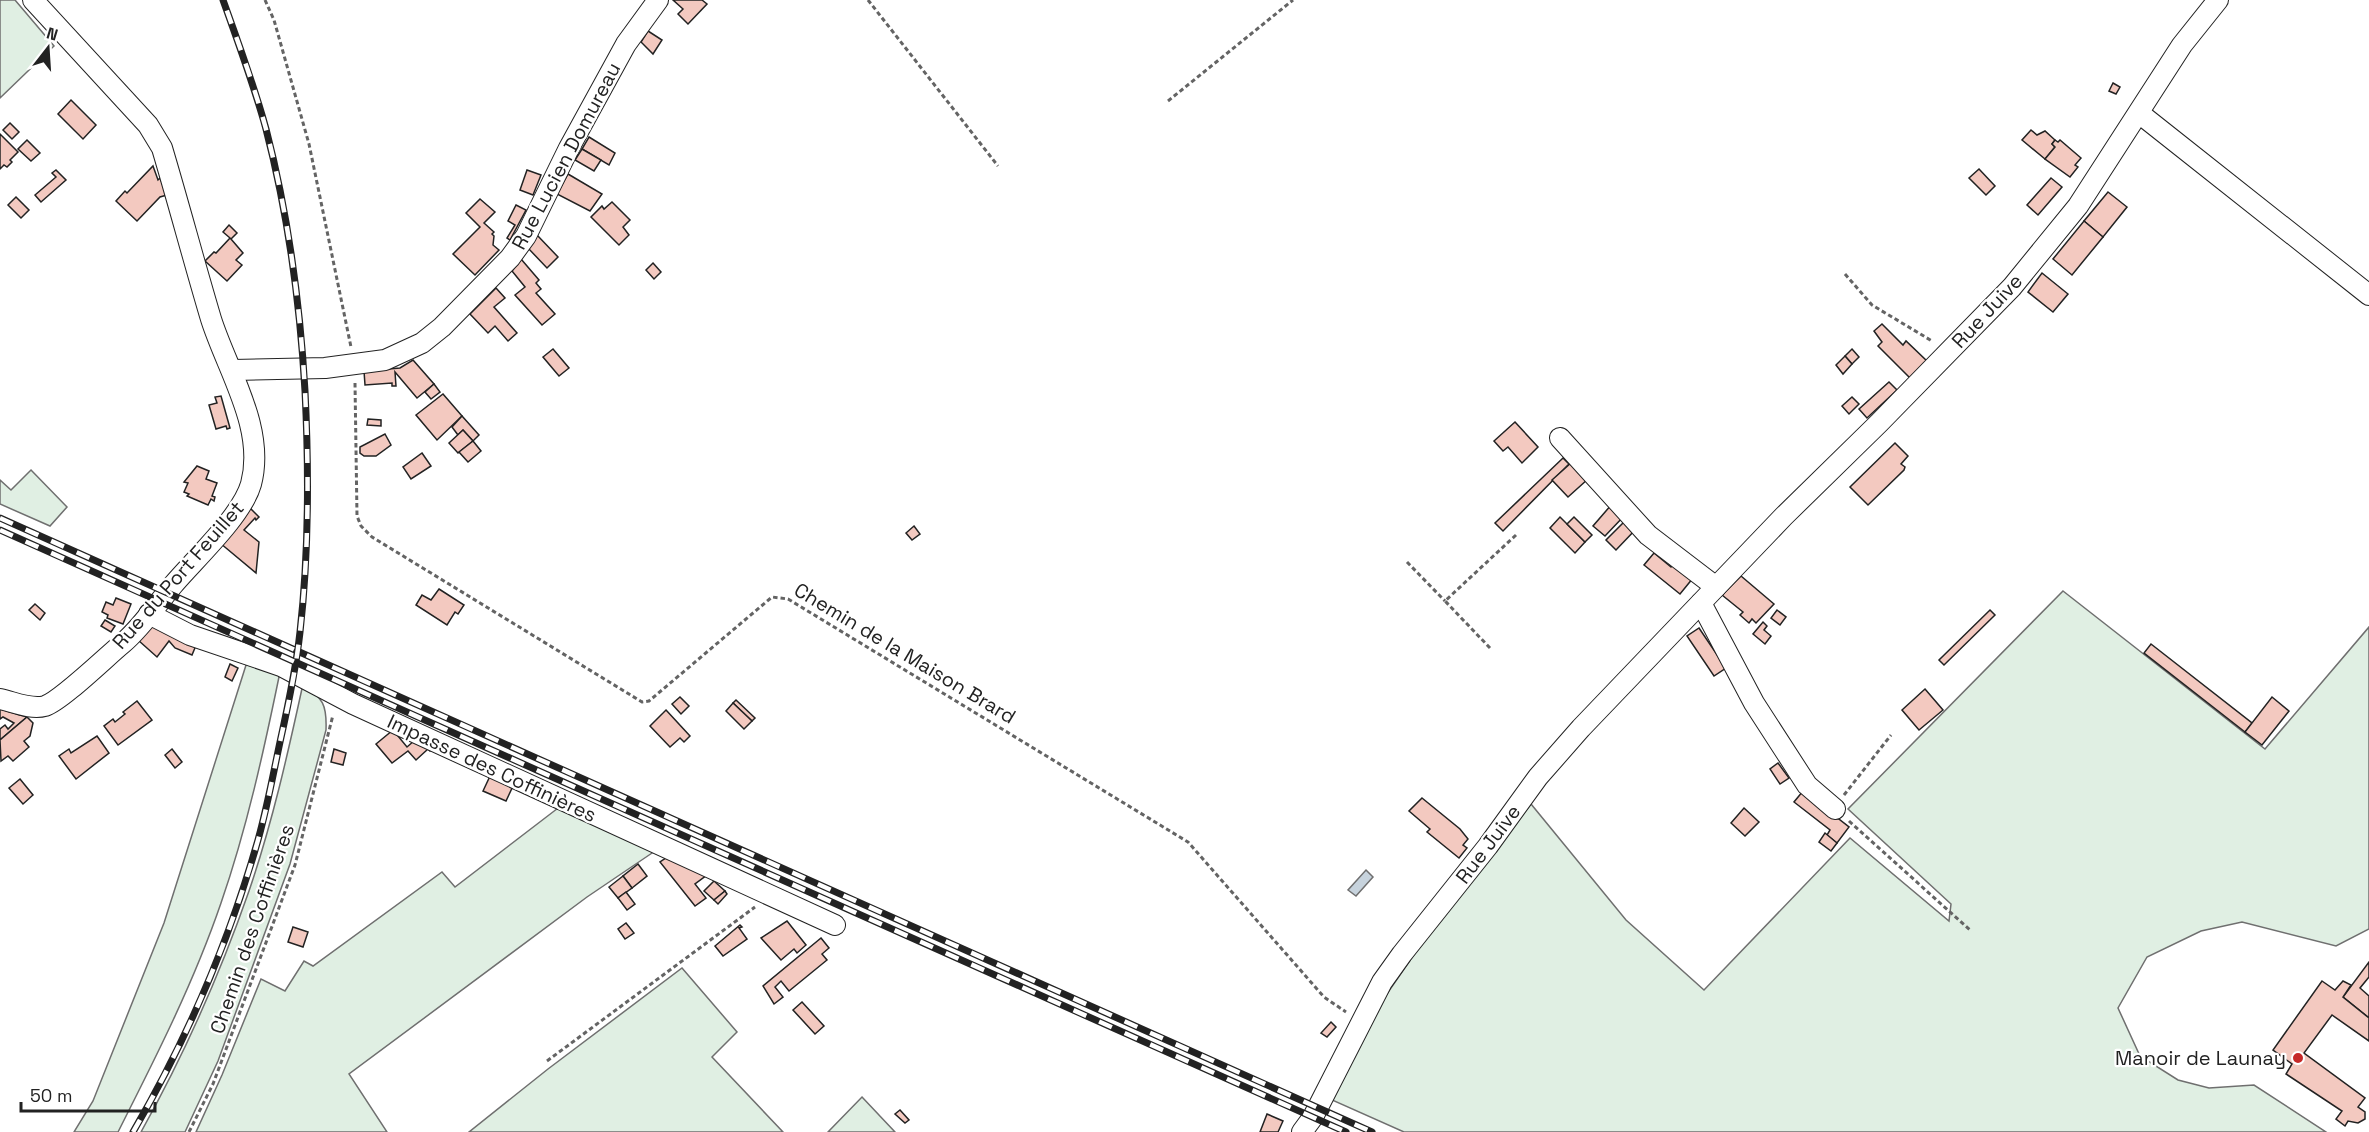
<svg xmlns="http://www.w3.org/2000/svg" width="2369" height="1132" viewBox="0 0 2369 1132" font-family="'Space Grotesk',sans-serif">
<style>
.green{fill:#e0efe3;stroke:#6f6f6f;stroke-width:1.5}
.water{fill:#c7d3dd;stroke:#6f6f6f;stroke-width:1.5}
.building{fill:#f3c9c0;stroke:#222;stroke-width:1.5}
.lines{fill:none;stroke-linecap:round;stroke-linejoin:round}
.minor-casing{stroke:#222;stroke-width:22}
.path{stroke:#646464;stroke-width:3;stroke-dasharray:4.5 3;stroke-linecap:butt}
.minor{stroke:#fff;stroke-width:20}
.rail-casing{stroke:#222;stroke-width:7}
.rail{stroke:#fff;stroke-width:4.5;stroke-dasharray:14;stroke-linecap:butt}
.poi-dot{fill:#c62828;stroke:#fff;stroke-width:2}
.labels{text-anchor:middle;stroke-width:4.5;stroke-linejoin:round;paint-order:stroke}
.street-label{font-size:20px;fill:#222;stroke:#fff}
.poi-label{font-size:20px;fill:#222;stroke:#fff;text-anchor:end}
</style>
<rect width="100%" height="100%" fill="#fff"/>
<g class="green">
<polygon points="0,0 15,0 54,46 0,98"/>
<polygon points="31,470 67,507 50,526 0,504 0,480 11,490"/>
<polygon points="2063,591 2265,749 2369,627 2369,929 2336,946 2242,922 2201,931 2147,957 2118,1008 2140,1056 2178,1080 2209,1088 2254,1085 2326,1132 1404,1132 1332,1100 1382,1001 1424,940 1531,804 1626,920 1704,990 1850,838 1949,921 1951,904 1848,809"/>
<path d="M247,662L280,672C264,750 247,828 221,903C194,982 156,1057 118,1132H74L93,1101L164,923Z"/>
<path d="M303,684C323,699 327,704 326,730L290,864L218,1061L185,1132H141C184,1055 220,974 249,891C272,824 288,753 303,684Z"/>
<polygon points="562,805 658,849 587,897 349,1074 387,1132 196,1132 222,1075 261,979 285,991 304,961 313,966 442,872 455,887"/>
<polygon points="682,968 737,1032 712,1057 783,1132 469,1132 548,1069"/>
<polygon points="862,1097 895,1132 828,1132"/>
</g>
<polygon class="water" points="1366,870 1373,877 1356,896 1348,890"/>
<g class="building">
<polygon points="673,0 702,0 707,4 688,24 678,14 683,9"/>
<polygon points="648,31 662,40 653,54 641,42"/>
<polygon points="2113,83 2120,87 2116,94 2109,91"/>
<polygon points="71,100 96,125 83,139 58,114"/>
<polygon points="10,123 19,132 12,139 3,130"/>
<polygon points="2031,130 2037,135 2045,131 2055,140 2052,144 2055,147 2045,159 2022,140"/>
<polygon points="0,134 18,152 10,160 12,162 7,167 4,165 0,169"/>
<polygon points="589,137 615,153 609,165 582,149"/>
<polygon points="27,140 40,153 31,161 18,149"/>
<polygon points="2055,140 2058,142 2060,140 2081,158 2075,165 2078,167 2070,177 2045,159 2055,147 2052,144"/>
<polygon points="582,149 601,160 594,171 575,160"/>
<polygon points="153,166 158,180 160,178 167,195 160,197 137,221 116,201 125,191 127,193"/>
<polygon points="1979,169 1995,186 1986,195 1969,178"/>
<polygon points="56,170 66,180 41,202 35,195 56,177 52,173"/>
<polygon points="527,170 541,175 533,195 520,190"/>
<polygon points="568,174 602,194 590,211 557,194"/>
<polygon points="2051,178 2062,187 2038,215 2027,205"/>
<polygon points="2108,192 2127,207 2103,237 2084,221"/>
<polygon points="16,197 29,210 21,218 8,205"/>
<polygon points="480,199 495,212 484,223 494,232 492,234 494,236 493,245 499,250 475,275 453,254 480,227 466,213"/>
<polygon points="612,202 630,220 623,227 629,235 619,245 591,217 602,206 604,209"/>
<polygon points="516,205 526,210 510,240 507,238 515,225 508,221"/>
<polygon points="2084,221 2103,237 2072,275 2053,259"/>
<polygon points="229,225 237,233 231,239 243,253 236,260 242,265 227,281 205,261 214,252 216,253 230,238 223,232"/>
<polygon points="537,235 558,257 547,268 528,248"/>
<polygon points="521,259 539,280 536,283 541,289 536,293 555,314 542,325 515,295 525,287 512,271"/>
<polygon points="653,263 661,272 654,279 646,270"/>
<polygon points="2042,273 2068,294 2053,312 2028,292"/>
<polygon points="496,288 505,298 494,307 517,333 508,341 495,326 488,333 470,314"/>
<polygon points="1882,324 1903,345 1906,341 1928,362 1910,378 1878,346 1882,342 1874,331"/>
<polygon points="553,349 569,368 559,376 543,357"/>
<polygon points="1852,349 1859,357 1852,364 1845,356"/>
<polygon points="1845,356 1852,364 1843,374 1836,365"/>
<polygon points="413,360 434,384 417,398 395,372 396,386 392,386 392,383 365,385 364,371 400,368"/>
<polygon points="1889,382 1897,390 1867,418 1859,409"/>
<polygon points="434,384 440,392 431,399 425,392"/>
<polygon points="443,394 462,416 437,440 416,415"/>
<polygon points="221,396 230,428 227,429 226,426 216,429 209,405 217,403 215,397"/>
<polygon points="1852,397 1859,404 1849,414 1842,406"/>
<polygon points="462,416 479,435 473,441 463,430 458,435 452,427"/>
<polygon points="368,419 381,420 381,426 367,425"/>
<polygon points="1515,422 1538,447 1522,463 1508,447 1503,451 1494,441"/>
<polygon points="463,430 473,441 458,453 449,443"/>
<polygon points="385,434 391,445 376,456 364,456 360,453 360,447"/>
<polygon points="473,441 481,451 468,462 459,452"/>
<polygon points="1895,443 1908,456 1901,464 1905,467 1904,470 1868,505 1850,487"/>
<polygon points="422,453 431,466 411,479 403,467"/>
<polygon points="1563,458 1569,464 1503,531 1495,523"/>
<polygon points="1572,462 1588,479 1568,497 1552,480"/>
<polygon points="197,466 209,471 206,479 217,483 212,496 215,497 214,501 211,499 208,505 187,496 189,494 184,492 188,483 184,482"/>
<polygon points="1612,504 1624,516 1605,536 1593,526"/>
<polygon points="249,507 259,517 256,520 255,518 244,530 259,542 256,573 220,543"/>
<polygon points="1560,517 1585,542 1575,553 1550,528"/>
<polygon points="1574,517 1592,535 1585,542 1567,524"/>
<polygon points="1626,520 1636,529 1616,550 1606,540"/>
<polygon points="914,526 920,534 912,540 906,533"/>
<polygon points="1654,553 1671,567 1675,562 1693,578 1680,594 1644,565"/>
<polygon points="1741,576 1774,604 1756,623 1752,619 1749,623 1740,615 1743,612 1722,595"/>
<polygon points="439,589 464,605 458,614 455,612 447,625 416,605 422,595 431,600"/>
<polygon points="116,598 131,604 123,624 107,618 108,615 102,612 106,602 113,605"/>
<polygon points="35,604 45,613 40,620 29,610"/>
<polygon points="1777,610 1786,617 1780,625 1771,618"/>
<polygon points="1990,610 1995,615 1944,665 1939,660"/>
<polygon points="105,620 115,626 111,632 101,626"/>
<polygon points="1763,622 1767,626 1764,630 1771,636 1765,644 1753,634"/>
<polygon points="153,624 197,643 192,655 175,648 169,641 157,657 138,640"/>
<polygon points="1699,628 1726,668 1714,676 1687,636"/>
<polygon points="2151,644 2252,723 2245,732 2144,653"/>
<polygon points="230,664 238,668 232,681 225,677"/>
<polygon points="1925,689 1943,710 1919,730 1902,710"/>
<polygon points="680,697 689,706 681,714 672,704"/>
<polygon points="2272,697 2289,711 2262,745 2245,732"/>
<polygon points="736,700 755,718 752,721 733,703"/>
<polygon points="137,701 152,720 118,745 104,726 113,719 115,722 125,714 123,712"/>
<polygon points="733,703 752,721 744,729 726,711"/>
<polygon points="0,709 27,717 0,740 0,729 5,725 8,729 14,723 3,717 0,719"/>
<polygon points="666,710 690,736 684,742 680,738 670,747 650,726"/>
<polygon points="27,717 33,723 30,736 24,741 29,747 13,761 8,756 1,761 0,740"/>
<polygon points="393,730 407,747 415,740 434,748 430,751 428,749 416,760 408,751 392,763 376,744"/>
<polygon points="97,736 109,753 76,779 59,756 69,749 71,753"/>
<polygon points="172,749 182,762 175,768 165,755"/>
<polygon points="334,749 346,753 343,765 331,762"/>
<polygon points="1778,763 1789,778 1780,784 1770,769"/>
<polygon points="491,774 514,784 506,801 483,791"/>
<polygon points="20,779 33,795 23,804 9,788"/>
<polygon points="1803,791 1849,827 1837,843 1827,835 1830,830 1794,802"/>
<polygon points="1422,798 1460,829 1468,839 1463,845 1467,848 1459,858 1427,832 1430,829 1409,811"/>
<polygon points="1744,808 1759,822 1745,836 1731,823"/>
<polygon points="1825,833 1837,843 1831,851 1819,842"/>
<polygon points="672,854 707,875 695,884 706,898 695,906 660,862"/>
<polygon points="638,864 647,876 632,888 623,876"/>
<polygon points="623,876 632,888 618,898 609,887"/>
<polygon points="714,881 725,891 714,900 704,891"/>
<polygon points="725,891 727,894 718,904 714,900"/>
<polygon points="626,892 635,904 627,910 618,898"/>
<polygon points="787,921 806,945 797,953 794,949 781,960 761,938"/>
<polygon points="626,923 634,933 625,939 618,929"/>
<polygon points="740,925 742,927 739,928 747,939 723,956 715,946"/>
<polygon points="293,927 308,932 303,947 288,942"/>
<polygon points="821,938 829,948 822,954 827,960 789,991 781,981 775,987 783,997 774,1004 763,986"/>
<polygon points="2369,962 2369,977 2360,988 2369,996 2369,1018 2343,997"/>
<polygon points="2322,981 2335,990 2343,981 2351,985 2343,997 2369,1018 2369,1041 2332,1015 2304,1053 2365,1098 2358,1107 2365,1112 2365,1119 2358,1123 2348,1121 2345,1126 2336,1119 2342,1111 2286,1074 2292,1064 2273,1050"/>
<polygon points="802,1002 824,1026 815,1034 793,1010"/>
<polygon points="1331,1022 1336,1027 1327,1037 1321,1033"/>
<polygon points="900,1110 909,1120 905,1123 895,1114"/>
<polygon points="1267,1114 1283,1121 1278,1132 1260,1132"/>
</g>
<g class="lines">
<defs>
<g id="minor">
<polyline points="2139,113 2369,295"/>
<polyline points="233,370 325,368 385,360 422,343 442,327 510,258 526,236 569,148 626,44 658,0"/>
<polyline points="1560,438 1648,535 1716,587"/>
<polyline points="1701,603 1754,703 1807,785 1835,809"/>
<polyline points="149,614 190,635 281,666 353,704 835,925"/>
<path d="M0,699C14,702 31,710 45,706C61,701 107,656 123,643C142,627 157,604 173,585C195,559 242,516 251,484C266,428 227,370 211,319C194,262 179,205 162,148L148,125L33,0"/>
<polyline points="1302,1132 1313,1117 1382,982 1402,954 1488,846 1538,777 1581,728 1784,516 1879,423 2012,287 2078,206 2182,45 2218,0"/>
</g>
</defs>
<use href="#minor" class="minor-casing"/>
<g class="path">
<polyline points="265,0 274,20 309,144 351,347"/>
<polyline points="868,0 998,166"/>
<polyline points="1168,101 1293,0"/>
<polyline points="1845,274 1872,305 1932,341"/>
<polyline points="355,383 357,516 361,526 372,537 642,702 649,701 772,597 788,599 1188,842 1324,997 1346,1012"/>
<polyline points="1407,562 1445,601"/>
<polyline points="1490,648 1445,601 1516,535"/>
<polyline points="1844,795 1891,735"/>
<polyline points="1849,821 1970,930"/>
<polyline points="547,1061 755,907"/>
<polyline points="189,1132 213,1084 295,865 333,715"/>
</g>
<use href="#minor" class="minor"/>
<defs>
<g id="rail">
<polyline points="0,518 1372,1132"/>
<polyline points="0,530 1346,1132"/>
<path d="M133,1132C186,1041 229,942 258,840C267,808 273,775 280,742C288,706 296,669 300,632C309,552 309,471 305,391C300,303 288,214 266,129C254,85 238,42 223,0"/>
</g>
</defs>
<use href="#rail" class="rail-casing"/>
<use href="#rail" class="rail"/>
</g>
<circle class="poi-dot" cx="2298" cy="1058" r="6"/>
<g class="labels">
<g class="street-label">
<text transform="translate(566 156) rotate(-62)" y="7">Rue Lucien Domureau</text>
<text transform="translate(1987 311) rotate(-47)" y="7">Rue Juive</text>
<text transform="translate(178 575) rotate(-49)" y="7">Rue du Port Feuillet</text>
<text transform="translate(905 653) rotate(31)" y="7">Chemin de la Maison Brard</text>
<text transform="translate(492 768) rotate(25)" y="7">Impasse des Coffinières</text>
<text transform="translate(1488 844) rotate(-53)" y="7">Rue Juive</text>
<text transform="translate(252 929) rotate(-71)" y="7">Chemin des Coffinières</text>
</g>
<g class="poi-label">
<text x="2286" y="1065">Manoir de Launay</text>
</g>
</g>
<g transform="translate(48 48) rotate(17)" stroke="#ffffff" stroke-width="4.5" paint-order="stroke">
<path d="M0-4.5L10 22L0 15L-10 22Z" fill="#222222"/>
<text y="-9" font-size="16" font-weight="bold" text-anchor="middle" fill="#222222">N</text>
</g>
<path d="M21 1102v9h134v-9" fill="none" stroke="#222222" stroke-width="3"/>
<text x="30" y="1102" font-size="18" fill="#222222" stroke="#ffffff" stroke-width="4.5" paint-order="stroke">50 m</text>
</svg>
